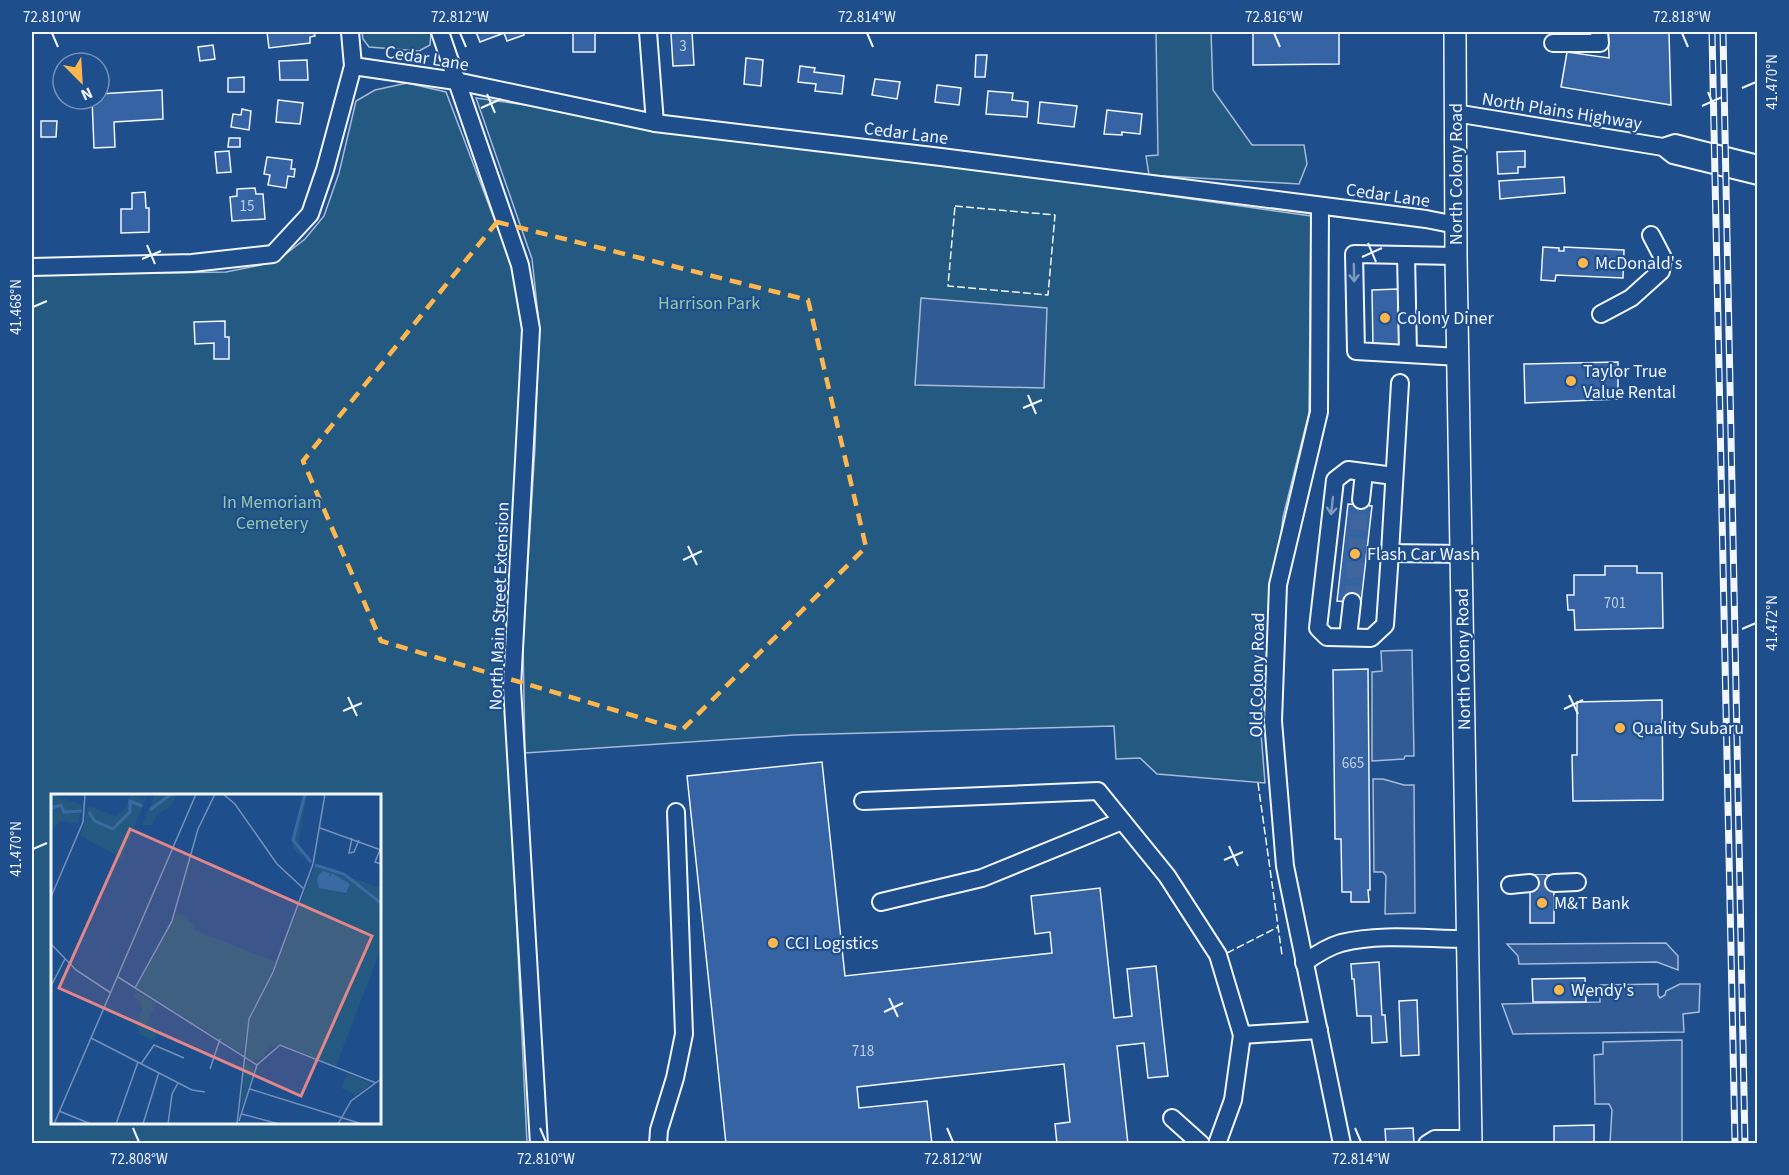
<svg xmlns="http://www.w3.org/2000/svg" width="1789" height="1175" viewBox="0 0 1789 1175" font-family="'Source Sans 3',sans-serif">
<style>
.green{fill:#245a82;stroke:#a8bbd7;stroke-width:1.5;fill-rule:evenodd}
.parking{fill:#305b95;stroke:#a8bbd7;stroke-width:1.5}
.building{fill:#3563a3;stroke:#f2f6ff;stroke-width:1.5}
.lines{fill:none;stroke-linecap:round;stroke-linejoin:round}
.minor-tunnel{stroke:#3f679d;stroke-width:16;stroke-dasharray:16 8;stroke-linecap:butt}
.minor-casing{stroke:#f2f6ff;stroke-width:20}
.major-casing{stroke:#f2f6ff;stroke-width:24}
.minor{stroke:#1f4e8c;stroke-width:16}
.major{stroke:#1f4e8c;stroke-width:21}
.rail-casing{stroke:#f2f6ff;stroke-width:7}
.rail{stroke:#1f4e8c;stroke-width:4.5;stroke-dasharray:14;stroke-linecap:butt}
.fence{stroke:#f2f6ff;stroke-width:1.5;stroke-dasharray:8 3;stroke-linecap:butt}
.oneway{stroke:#7e9ac0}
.marked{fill:none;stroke:#ffb74d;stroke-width:4.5;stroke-dasharray:12 8;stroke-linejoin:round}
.ticks{fill:none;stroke:#f2f6ff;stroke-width:2}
.poi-dot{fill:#ffb74d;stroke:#1f4e8c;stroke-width:2}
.labels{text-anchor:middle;stroke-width:4.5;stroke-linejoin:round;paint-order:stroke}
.number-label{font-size:15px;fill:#c3d1e8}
.street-label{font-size:18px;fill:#f2f6ff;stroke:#1f4e8c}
.poi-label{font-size:18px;fill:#f2f6ff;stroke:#1f4e8c;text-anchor:start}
.park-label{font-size:18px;fill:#97c8a6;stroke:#1f4e8c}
.inset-river{fill:none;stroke:#3b69a3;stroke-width:3}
.inset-road{fill:none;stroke:#7391ba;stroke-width:1.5}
.view{fill:#e38589;fill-opacity:0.15;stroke:#e38589;stroke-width:3}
.inset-edge{fill:none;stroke:#f2f6ff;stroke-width:3}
.neatline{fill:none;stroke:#f2f6ff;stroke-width:2}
.ticks-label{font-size:15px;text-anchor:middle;fill:#f2f6ff}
</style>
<rect width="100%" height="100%" fill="#1f4e8c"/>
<g class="green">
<polygon points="362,32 431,32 431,33 430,45 419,51 369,47 363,39"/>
<polygon points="1156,32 1211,32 1213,90 1252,145 1304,145 1307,164 1299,184 1149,175 1146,156 1158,155"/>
<path d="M407,83L446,92L517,279L524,326L511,540L506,701L527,1143H32V275L226,272L261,265L283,256L305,239L324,216L339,173L356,101L375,90ZM52,796H380V1122H52Z"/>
<polygon points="476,98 1311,216 1309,413 1283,517 1260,721 1265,783 1157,774 1140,758 1116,759 1114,726 794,735 525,753 523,642 535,448 539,324 532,259"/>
</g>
<g class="parking">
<polygon points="921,298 1047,308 1044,388 915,385"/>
<polygon points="1412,650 1414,756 1405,756 1404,759 1372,761 1372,672 1382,671 1381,651"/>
<polygon points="1373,779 1383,779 1404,785 1414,785 1415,913 1385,914 1386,876 1383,872 1374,872"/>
<polygon points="1666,943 1678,956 1678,970 1657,962 1519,964 1518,956 1507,944"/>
<polygon points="1658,984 1658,995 1660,998 1665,995 1666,991 1680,984 1700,984 1699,1012 1683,1014 1684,1032 1513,1034 1502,1004 1600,1002 1600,985"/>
<polygon points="1682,1040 1682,1143 1610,1143 1612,1110 1609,1104 1595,1104 1594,1055 1603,1054 1603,1042"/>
</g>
<g class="building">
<polygon points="267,32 314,32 315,36 310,37 310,43 269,48"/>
<polygon points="476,32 523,32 524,35 507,41 504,33 480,42"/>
<rect x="573" y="32" width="22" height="20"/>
<polygon points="676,32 692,32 694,65 673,66 671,33 676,33"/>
<polygon points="1253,32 1339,32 1339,64 1253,65"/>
<polygon points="1608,32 1675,32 1669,33 1671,105 1561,87 1567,52 1609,58"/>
<polygon points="213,45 215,59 200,61 198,47"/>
<polygon points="976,55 987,55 985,77 975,77"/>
<polygon points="746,58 763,60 761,86 744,84"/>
<polygon points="307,60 308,80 280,80 279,61"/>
<polygon points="800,66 815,68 814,72 844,76 842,94 815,91 816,84 798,82"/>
<polygon points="244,77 244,92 228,92 228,78"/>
<polygon points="875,79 900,82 897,99 872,95"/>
<polygon points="937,85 961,88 959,105 935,102"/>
<polygon points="162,90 163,119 114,122 115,147 94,148 92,99 99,99 99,94"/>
<polygon points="988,91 1013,93 1012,100 1028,102 1027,117 986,114"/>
<polygon points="278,100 303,103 300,124 276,122"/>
<polygon points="1040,102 1077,106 1074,127 1038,123"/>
<polygon points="242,109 251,111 249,130 231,127 233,114 241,115"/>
<polygon points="1107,110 1142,114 1140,134 1122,132 1122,135 1104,134"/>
<polygon points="41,121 57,121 56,137 41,137"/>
<polygon points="229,138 240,138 240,147 228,147"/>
<polygon points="229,151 231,172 217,173 215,152"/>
<polygon points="1525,151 1525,167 1518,167 1518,173 1498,174 1497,152"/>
<polygon points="267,157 292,160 291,169 295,169 294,177 288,176 286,188 268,185 270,175 264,174"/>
<polygon points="1564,177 1565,193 1500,199 1499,181"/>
<polygon points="255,188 256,194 263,194 265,219 232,221 230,197 237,196 237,189"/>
<polygon points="145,192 146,208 149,208 149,232 121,233 121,209 132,209 132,193"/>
<polygon points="1543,247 1559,248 1559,251 1564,251 1564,247 1624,250 1623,278 1556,275 1555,281 1541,280"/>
<polygon points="1398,289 1399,346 1373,347 1372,290"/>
<polygon points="225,321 225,337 229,337 229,359 214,359 214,343 195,344 194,322"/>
<polygon points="1618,362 1618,399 1525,403 1524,364"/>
<polygon points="1348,504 1372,506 1361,603 1337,601"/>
<polygon points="1605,566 1637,566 1637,573 1662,573 1663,628 1575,630 1574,610 1568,610 1567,595 1574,595 1574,575 1605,575"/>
<polygon points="1368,669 1370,890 1368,890 1369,902 1351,902 1351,892 1342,892 1341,839 1335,839 1333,670"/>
<polygon points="1662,700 1663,800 1573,801 1572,755 1577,755 1577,702"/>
<polygon points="822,762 845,976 1052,953 1050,932 1035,934 1031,896 1100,888 1114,1018 1132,1016 1127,969 1156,966 1161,1013 1168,1076 1148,1078 1144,1043 1117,1046 1128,1144 1057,1144 1055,1124 1070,1122 1064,1064 857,1087 859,1108 927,1101 932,1144 726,1144 687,776"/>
<rect x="1530" y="875" width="24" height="48"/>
<polygon points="1379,962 1382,1015 1385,1015 1387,1042 1372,1043 1371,1016 1357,1016 1354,979 1352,979 1351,964"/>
<polygon points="1585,978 1586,1002 1533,1002 1532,979"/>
<polygon points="1417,1000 1419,1055 1401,1056 1399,1001"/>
<polygon points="1594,1125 1594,1144 1554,1144 1554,1126"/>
<polygon points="1413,1128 1414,1144 1386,1144 1385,1129"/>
</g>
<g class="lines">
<g class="minor-tunnel">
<polyline points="1352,602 1361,500"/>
<polyline points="1530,883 1554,883"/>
</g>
<defs>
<g id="minor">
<polyline points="440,32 520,265 531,329 512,687 539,1144"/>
<polyline points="648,32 655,123"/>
<polyline points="1553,43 1600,43 1599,32"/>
<polyline points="353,66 456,81 655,123 941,157 1426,219 1456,225"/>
<polyline points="1455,113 1663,147 1673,155 1758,176"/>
<polyline points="1663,147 1675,143 1758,164"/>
<polyline points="1320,206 1319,412 1278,585 1273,721 1285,866 1342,1144"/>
<polyline points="1406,255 1408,353"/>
<polyline points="1456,256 1354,254 1356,351 1459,357"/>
<polyline points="32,267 192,263 273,254 310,214 325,170 353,66 350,32"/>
<polyline points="1601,314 1631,298 1661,271 1663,258 1651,235"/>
<polyline points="1400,383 1390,553 1461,554"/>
<polyline points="1361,500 1364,473"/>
<polyline points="1390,553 1385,625 1371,638 1327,637 1318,628 1335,480 1348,470 1394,476"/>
<polyline points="1348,637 1352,602"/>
<polyline points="863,801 1098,791 1167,876 1218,955 1242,1035"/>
<polyline points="1554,883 1577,882"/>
<polyline points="1510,885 1530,883"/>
<polyline points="881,902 982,878 1122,821"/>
<path d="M1304,963C1315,955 1327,947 1341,943C1381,933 1426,939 1467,939"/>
<polyline points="1172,1118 1201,1144"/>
<polyline points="658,1144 659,1130 675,1078 684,1034 676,812"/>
<polyline points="1217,1144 1233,1100 1242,1035 1319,1030"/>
<polyline points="1427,1144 1435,1139 1470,1139"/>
</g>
<polyline id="major" points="1455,32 1456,256 1471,1144"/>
</defs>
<use href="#minor" class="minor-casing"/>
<use href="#major" class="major-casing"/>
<use href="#minor" class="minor"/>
<use href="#major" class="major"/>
<defs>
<g id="rail">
<polyline points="1712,32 1735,1144"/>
<polyline points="1723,32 1745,1144"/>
</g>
</defs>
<use href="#rail" class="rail-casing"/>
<use href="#rail" class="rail"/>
<g class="fence">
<polygon points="955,206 1055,215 1048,295 948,286"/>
<polyline points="1258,783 1282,955"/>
<polyline points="1227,953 1278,927"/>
</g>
</g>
<defs><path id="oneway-shaft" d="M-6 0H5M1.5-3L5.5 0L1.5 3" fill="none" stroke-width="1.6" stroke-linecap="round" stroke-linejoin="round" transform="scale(1.5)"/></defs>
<g class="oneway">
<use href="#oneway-shaft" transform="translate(1354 273) rotate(89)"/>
<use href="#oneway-shaft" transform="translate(1332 506) rotate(96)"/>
</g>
<path class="marked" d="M497,222L808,300L866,547L682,730L381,641L303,461Z"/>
<path class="ticks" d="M52,33L58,47M460,33L466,47M867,33L873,47M1274,33L1280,47M1682,33L1688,47M1742,88L1756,82M1708,92L1716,111M487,94L495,113M1702,106L1722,97M481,108L501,99M1368,243L1376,262M147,245L155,264M1362,257L1382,248M142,259L161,251M33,307L47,301M1028,395L1036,414M1023,408L1042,400M688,546L697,565M683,560L702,551M1742,629L1756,623M1569,695L1578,714M348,697L357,716M1564,709L1583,700M343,711L362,703M1229,846L1238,866M33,849L47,843M1224,860L1243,852M889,998L898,1017M884,1012L903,1003M133,1128L139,1142M540,1128L546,1142M947,1128L953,1142M1355,1128L1361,1142"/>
<g class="poi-dot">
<circle cx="1583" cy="263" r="6"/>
<circle cx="1385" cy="318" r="6"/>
<circle cx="1571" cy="381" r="6"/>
<circle cx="1355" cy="554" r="6"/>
<circle cx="1620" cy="728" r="6"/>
<circle cx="1542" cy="903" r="6"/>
<circle cx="773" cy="943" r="6"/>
<circle cx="1559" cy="990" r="6"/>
</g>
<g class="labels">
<g class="number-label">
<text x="683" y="51">3</text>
<text x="247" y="211">15</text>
<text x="1615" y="608">701</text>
<text x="1353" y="768">665</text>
<text x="863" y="1056">718</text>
</g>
<g class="street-label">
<text transform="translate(427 58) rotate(9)" y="6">Cedar Lane</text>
<text transform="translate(1562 111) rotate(9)" y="6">North Plains Highway</text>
<text transform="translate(906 133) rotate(7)" y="6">Cedar Lane</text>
<text transform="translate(1456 174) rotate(-90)" y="6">North Colony Road</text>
<text transform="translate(1388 195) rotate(8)" y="6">Cedar Lane</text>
<text transform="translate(499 606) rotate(-88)" y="6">North Main Street Extension</text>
<text transform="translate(1463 659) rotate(-91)" y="6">North Colony Road</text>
<text transform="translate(1257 675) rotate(-89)" y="6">Old Colony Road</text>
</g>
<g class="poi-label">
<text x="1595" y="269">McDonald's</text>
<text x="1397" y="324">Colony Diner</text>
<text x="1583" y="377">Taylor True<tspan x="1583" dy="21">Value Rental</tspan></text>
<text x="1367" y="560">Flash Car Wash</text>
<text x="1632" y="734">Quality Subaru</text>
<text x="1554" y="909">M&amp;T Bank</text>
<text x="785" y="949">CCI Logistics</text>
<text x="1571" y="996">Wendy's</text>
</g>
<g class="park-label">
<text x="709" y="309">Harrison Park</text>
<text x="272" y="508">In Memoriam<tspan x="272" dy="21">Cemetery</tspan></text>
</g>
</g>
<g transform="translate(51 794)">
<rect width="330" height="330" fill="#1f4e8c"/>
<path d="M0,0L31,11L27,30L9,27L0,38ZM80,0L92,5L97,0L70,64L30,42L37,12L64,22L76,13ZM104,0H126L119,13L107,19L101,31H91ZM252,0H256L247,51L253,65L242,55L241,47ZM264,71L330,94V154L285,272L231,250L219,253L208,266H200L195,262L199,226L224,176ZM126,119L145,132L143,136L225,168L197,225L192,260L86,193ZM85,198L105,209L94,233H104L107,240L103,246L89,241L85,232L91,216L89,207L82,203ZM197,269L203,274L189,319L194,271ZM296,280L319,289V291L305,301L290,294Z" fill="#245a82"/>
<path d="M271,77L279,79L278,84L281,79L299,90L295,99L268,94L266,84Z" fill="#3b69a3"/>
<path class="inset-river" d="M254,0L242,46L260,68M0,14L10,11L13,18L31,17M99,16L120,0M38,18L44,27L62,35L79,18V7L91,12M264,71L293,80L330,109"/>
<path class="inset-road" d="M172,0L184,10L226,70L253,95M269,34L330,56M301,44L298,59L303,58L308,46M329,56L324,68L330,70M0,103L32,28L34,0M0,150L25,176L60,199M67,183L206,271M0,192L14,165M84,194L121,127L147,35L164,0M40,244L141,296L154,298M90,270L103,251L133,264M159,275L169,245M199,295L311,330M8,317L40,330M191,320L228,330M188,327L206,271L229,251L325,289M3,330L145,0M65,330L87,268M92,330L108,278M117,330L121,300L127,289M186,330L198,225L222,178L262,70L274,0M287,330L300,307L330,285"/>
<path class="view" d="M79,35L321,142L250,302L8,194Z"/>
<rect width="330" height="330" class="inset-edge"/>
</g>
<rect width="1789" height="1175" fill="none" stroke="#1f4e8c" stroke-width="66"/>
<g transform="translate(81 81) rotate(156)"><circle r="28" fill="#1f4e8c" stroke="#7391ba" stroke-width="1.5"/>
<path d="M0-4.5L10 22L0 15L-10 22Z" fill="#ffb74d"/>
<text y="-9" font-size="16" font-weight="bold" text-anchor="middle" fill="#f2f6ff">N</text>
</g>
<rect x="33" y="33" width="1723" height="1109" class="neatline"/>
<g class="ticks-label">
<text x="52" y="22">72.810°W</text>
<text x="460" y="22">72.812°W</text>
<text x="867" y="22">72.814°W</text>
<text x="1274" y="22">72.816°W</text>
<text x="1682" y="22">72.818°W</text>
<text transform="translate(1772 82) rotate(-90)" y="5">41.470°N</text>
<text transform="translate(16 307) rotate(-90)" y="5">41.468°N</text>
<text transform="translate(1772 623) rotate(-90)" y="5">41.472°N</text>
<text transform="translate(16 849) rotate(-90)" y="5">41.470°N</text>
<text x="139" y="1164">72.808°W</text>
<text x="546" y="1164">72.810°W</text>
<text x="953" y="1164">72.812°W</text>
<text x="1361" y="1164">72.814°W</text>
</g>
</svg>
